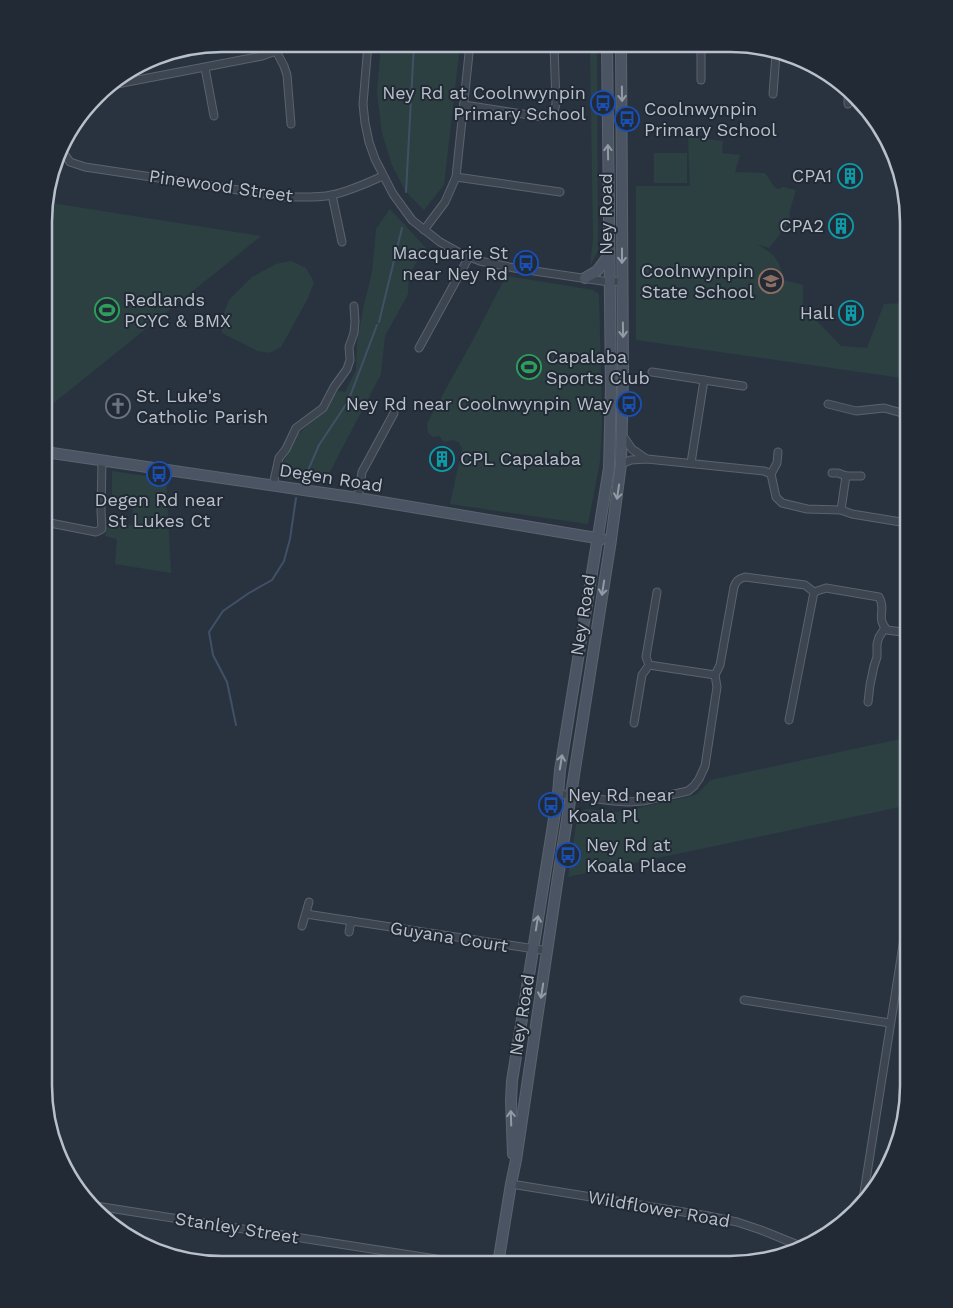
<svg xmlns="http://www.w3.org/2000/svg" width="953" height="1308" viewBox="0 0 953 1308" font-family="'Work Sans',sans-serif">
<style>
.green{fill:#2c4042}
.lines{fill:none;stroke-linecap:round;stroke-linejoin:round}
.stream{stroke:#405167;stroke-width:2}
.street-casing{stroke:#5a636d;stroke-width:9}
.secondary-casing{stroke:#5a636d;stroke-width:12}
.street{stroke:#3d4550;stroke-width:7}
.secondary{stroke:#4b5462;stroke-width:10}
.oneway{stroke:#929aa6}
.labels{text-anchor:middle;stroke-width:4;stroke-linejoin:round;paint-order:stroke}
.poi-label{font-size:18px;fill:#b9c0ca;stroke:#212a35;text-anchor:end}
.street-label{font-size:18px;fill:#b9c0ca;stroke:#212a35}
.rim{fill:none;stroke:#b9c0ca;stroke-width:2.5}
</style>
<rect width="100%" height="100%" fill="#293340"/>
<g class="green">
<polygon points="381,44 460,44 444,185 424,210 406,192 392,165 382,133 377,93"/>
<polygon points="590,45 597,45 598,251 590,266 593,239"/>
<path d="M688,137L723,141L722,153L740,155L735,172L765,173L775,188L779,189L783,187L796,190L790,210L789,222L769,248L756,244C775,254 779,259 784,280L803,285V305L816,320L841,346L867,348L884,304L909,303V379L636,340V186H690Z"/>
<rect x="654" y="153" width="33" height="30"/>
<polygon points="45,202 261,236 45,410"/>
<polygon points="390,209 426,248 409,274 408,294 385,336 381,374 323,485 280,478 284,461 297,435 326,409 337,391 345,392 356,370 357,344 364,304 372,273 376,229"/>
<polygon points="291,261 306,268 314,282 308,298 281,347 270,353 258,351 222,333 222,318 229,300 252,277 276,264"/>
<polygon points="506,276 593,290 599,294 602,423 600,461 588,524 450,504 462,449 459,442 452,440 444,442 439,436 433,437 428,433 427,423 473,340"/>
<polygon points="112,471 166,479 171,573 115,564 117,539 105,536 109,523 132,525 133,501 112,498"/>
<path d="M909,737V805L568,877L577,819C579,813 581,811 587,809L617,812L629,810L696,795L711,780Z"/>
</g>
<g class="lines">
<g class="stream">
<polyline points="406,192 414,44"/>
<polyline points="379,322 402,228"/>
<polyline points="349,399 377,325"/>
<polyline points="303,482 319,445 347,403"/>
<polyline points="236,725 227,682 213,655 209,632 223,611 249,593 272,580 284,561 290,539 296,498"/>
</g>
<defs>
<g id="street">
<polyline points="368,44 363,104 365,123 369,142 375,159 393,194 412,220 440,242 458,252 480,261 514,268 609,282 622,281"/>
<polyline points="276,51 284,66 287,75 291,124"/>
<polyline points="205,68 214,116"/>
<polyline points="701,80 701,45"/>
<polyline points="105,88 117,84 262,56 276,51 284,44"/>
<polyline points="773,94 776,54"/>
<polyline points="848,104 848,91"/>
<polyline points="464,105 543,117 553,114 556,104 554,45"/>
<path d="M62,151L70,162L85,167L285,197C300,197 317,198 332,195C350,191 367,183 383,176"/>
<polyline points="456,177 560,192"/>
<polyline points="332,195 342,242"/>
<polyline points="424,230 445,202 456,177 470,44"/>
<polyline points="419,348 469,257"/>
<polyline points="652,372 743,386"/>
<polyline points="828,404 856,411 884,408 909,415"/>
<polyline points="623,436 632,449 645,458"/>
<polyline points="691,463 704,380"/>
<polyline points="621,464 631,460 647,459 764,471 771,474 776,497 782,503 807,509 841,510 852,514 907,523 909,522"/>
<polyline points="832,473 838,473 846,476 861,476"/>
<polyline points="771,474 777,463 778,452"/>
<polyline points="273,485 279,458 286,449 296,428 323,408 334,387 347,369 350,360 349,347 354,333 355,322 354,306"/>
<polyline points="358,498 362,472 394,413"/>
<polyline points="841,510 846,476"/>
<polyline points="45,522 96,532 102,529 101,511 102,460"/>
<polyline points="657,592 646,657 649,665 715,675"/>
<polyline points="868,702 870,685 874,666 877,657 877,644 879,637 885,628"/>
<polyline points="789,720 814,592"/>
<polyline points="634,723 642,675 649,665"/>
<path d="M558,794L613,801L628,802L643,801L688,791L694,786L699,779L705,766L717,687L715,675L720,665L734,587C736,581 738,579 745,577L805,585L814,592L826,588L879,597C887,610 875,617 887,630L909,633"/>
<polyline points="306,914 548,951"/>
<polyline points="302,926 309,902"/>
<polyline points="349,932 351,921"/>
<polyline points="744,1000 890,1023"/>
<polyline points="511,1184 708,1216 737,1222 761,1230 803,1247"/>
<polyline points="863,1199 906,926 909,926"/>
<polyline points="96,1206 468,1264"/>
</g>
<g id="secondary">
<polyline points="585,278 597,271 609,255"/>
<polyline points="45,452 358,498 602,539"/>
<polyline points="513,1154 511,1101 512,1081 558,794 560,770 609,468 611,387 607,45"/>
<polyline points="498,1264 511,1184 516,1160 558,877 611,540 621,464 623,373 621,45"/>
</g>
</defs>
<use href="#street" class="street-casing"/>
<use href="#secondary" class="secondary-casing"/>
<use href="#street" class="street"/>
<use href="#secondary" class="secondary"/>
</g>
<defs><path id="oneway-shaft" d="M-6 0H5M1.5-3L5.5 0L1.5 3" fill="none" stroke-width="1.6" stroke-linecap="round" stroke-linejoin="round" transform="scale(1.25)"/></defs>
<g class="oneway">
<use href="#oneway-shaft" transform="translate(622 94) rotate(89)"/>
<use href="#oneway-shaft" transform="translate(608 152) rotate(-91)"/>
<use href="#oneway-shaft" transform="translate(622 256) rotate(90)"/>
<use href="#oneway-shaft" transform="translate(623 330) rotate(89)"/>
<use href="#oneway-shaft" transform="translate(618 492) rotate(98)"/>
<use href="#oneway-shaft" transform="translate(603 588) rotate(99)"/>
<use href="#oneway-shaft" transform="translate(561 762) rotate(-81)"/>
<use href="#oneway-shaft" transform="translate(537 923) rotate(-81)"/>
<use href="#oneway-shaft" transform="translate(542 991) rotate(99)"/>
<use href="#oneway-shaft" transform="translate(511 1118) rotate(-92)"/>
</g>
<defs>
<symbol id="bus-ring" viewBox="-11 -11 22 22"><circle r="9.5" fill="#212a35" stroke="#1a4fb4" stroke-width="1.5"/><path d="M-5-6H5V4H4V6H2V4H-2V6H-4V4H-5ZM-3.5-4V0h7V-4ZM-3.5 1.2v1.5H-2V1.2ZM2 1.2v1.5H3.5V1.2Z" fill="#1a4fb4"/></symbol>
<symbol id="building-ring" viewBox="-11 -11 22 22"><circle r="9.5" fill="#212a35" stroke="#0f9aa8" stroke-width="1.5"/><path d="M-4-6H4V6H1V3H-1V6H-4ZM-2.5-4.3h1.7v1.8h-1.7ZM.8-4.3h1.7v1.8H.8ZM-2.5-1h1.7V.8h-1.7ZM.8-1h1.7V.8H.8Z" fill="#0f9aa8"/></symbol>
<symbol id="school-ring" viewBox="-11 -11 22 22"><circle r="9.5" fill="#212a35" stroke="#8d6e63" stroke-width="1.5"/><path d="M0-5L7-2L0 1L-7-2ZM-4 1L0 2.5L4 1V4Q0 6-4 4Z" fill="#8d6e63"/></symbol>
<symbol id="stadium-ring" viewBox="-11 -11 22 22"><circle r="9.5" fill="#212a35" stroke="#2e9e5b" stroke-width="1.5"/><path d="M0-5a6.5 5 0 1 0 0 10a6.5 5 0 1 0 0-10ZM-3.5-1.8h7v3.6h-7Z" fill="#2e9e5b"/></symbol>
<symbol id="church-ring" viewBox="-11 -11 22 22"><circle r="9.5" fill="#212a35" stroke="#6b7280" stroke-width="1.5"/><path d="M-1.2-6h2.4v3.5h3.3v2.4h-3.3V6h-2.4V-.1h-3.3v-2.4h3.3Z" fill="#6b7280"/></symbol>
</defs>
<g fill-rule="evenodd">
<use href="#bus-ring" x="589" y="89" width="28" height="28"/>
<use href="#bus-ring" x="613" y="105" width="28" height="28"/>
<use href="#building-ring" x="836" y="162" width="28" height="28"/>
<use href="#building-ring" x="827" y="212" width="28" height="28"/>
<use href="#bus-ring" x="512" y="249" width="28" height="28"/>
<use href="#school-ring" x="757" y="267" width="28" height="28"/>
<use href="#stadium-ring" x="93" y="296" width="28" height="28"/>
<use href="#building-ring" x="837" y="299" width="28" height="28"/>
<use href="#stadium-ring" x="515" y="353" width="28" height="28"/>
<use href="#bus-ring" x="615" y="390" width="28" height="28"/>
<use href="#church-ring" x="104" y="392" width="28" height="28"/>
<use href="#building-ring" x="428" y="445" width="28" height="28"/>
<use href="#bus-ring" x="145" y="460" width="28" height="28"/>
<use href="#bus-ring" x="537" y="791" width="28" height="28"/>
<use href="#bus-ring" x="554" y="841" width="28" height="28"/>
</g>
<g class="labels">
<g class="poi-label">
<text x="586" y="99">Ney Rd at Coolnwynpin<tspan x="586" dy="21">Primary School</tspan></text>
<text x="644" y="115" text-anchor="start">Coolnwynpin<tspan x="644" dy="21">Primary School</tspan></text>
<text x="832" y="182">CPA1</text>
<text x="824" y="232">CPA2</text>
<text x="508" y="259">Macquarie St<tspan x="508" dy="21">near Ney Rd</tspan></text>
<text x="754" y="277">Coolnwynpin<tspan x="754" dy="21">State School</tspan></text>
<text x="124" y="306" text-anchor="start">Redlands<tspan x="124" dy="21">PCYC &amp; BMX</tspan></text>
<text x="834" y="319">Hall</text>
<text x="546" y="363" text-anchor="start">Capalaba<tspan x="546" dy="21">Sports Club</tspan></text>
<text x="136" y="402" text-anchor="start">St. Luke's<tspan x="136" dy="21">Catholic Parish</tspan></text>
<text x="612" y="410">Ney Rd near Coolnwynpin Way</text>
<text x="460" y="465" text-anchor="start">CPL Capalaba</text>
<text x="159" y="506" text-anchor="middle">Degen Rd near<tspan x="159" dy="21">St Lukes Ct</tspan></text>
<text x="568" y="801" text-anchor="start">Ney Rd near<tspan x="568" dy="21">Koala Pl</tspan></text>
<text x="586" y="851" text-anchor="start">Ney Rd at<tspan x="586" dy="21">Koala Place</tspan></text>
</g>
<g class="street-label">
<text transform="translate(221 186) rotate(8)" y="6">Pinewood Street</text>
<text transform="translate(606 214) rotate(-90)" y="6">Ney Road</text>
<text transform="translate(331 478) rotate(9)" y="6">Degen Road</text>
<text transform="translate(583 615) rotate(-81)" y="6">Ney Road</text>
<text transform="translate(449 937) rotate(9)" y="6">Guyana Court</text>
<text transform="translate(522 1015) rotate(-81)" y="6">Ney Road</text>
<text transform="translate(659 1209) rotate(10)" y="6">Wildflower Road</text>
<text transform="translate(237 1228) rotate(9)" y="6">Stanley Street</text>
</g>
</g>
<path d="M0 0H953V1308H0ZM222 52H730A170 170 0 0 1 900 222V1086A170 170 0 0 1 730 1256H222A170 170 0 0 1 52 1086V222A170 170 0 0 1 222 52Z" fill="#212a35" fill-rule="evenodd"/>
<path class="rim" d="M222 52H730A170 170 0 0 1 900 222V1086A170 170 0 0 1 730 1256H222A170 170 0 0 1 52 1086V222A170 170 0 0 1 222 52Z"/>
</svg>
